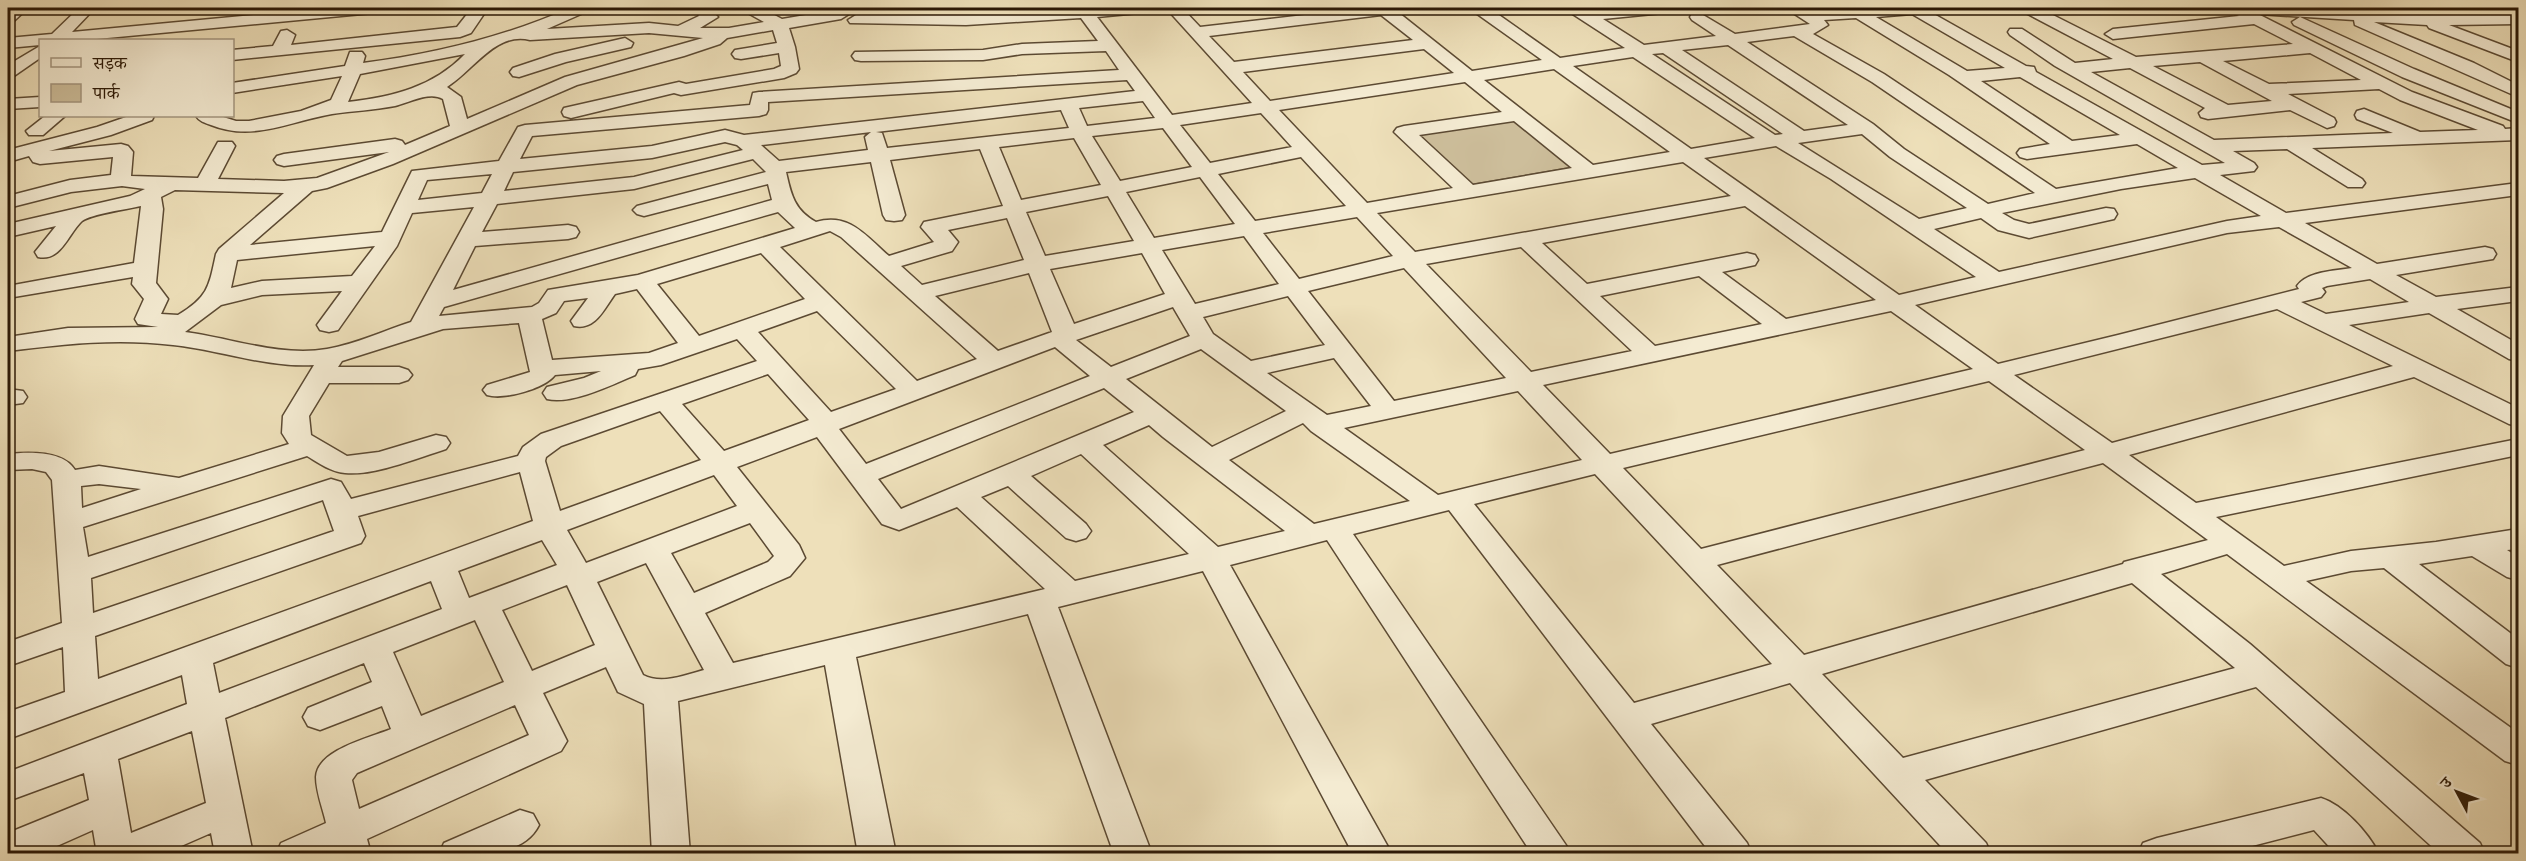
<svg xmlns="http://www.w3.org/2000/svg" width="2526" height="861" viewBox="0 0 2526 861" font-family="'Libre Bodoni','Noto Serif Devanagari',serif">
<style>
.green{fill:#cdbe9b;stroke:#7c6b50;stroke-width:1.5}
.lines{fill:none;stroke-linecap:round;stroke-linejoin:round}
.minor-casing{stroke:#5c4a33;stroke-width:3}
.minor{fill:#f4ebd2;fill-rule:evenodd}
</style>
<rect width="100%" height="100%" fill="#eee0ba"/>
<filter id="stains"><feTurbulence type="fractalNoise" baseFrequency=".00333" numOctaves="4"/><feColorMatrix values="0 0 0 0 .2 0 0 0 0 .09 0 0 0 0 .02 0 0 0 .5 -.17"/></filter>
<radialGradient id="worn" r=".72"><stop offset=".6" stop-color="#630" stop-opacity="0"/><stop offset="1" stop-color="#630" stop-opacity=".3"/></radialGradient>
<polygon class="green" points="1513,119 1574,167 1469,185 1414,134"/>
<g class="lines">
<defs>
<g id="minor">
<polygon points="11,8 28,8 14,21 8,23 8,10"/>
<polygon points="79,8 95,8 72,32 328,8 381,8 373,13 86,40 40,40 40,45 8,48 8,38 52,34"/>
<polygon points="472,8 488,8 471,33 460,37 232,60 232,50 273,46 281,31 287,30 295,35 291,45 457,27"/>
<path d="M570,8H590L588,11L547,29L649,23L678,26L699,16L697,13L699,8H715L713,12L718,17L700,28H729L764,22L746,12L745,8H761L782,19L841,9L849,14L841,19L789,28L795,47L799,69L796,73L784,78L681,95L674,93L571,118L564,116L562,112L564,108L679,82L686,84L774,69L781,66L779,53L741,59L735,58L732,54L735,50L777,43L773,30L727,38L720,44L684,56L577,85L393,164L327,188L312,191L250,245L382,232L412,171L499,161L518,127L525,125L750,105L753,93L759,92L1119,70L1106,51L1022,54L983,60L861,61L855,60L852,56L855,52L983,50L1022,44L1098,41L1081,18L966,25L850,23L848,20L856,15H988L1096,8H1147L1145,11L1139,13L1097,17L1172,115L1252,103L1166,8H1182L1200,27L1365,8H1409L1407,11L1399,13L1472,71L1542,60L1473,11L1471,8H1489L1560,58L1625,48L1568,11L1566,8H1584L1590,11L1623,8H1671L1669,11L1663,13L1603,19L1644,45L1716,36L1692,20L1690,17L1692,14L1698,12L1735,34L1810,24L1790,11L1788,8H1807L1814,11L1868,8H1941L1939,11L1932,13L2026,66L2034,67L2036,72L2202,165L2225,163L2055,66L2010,35L2008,32L2010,29H2022L2075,63L2113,59L2022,11L2020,8H2039L2136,57L2293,44L2254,24L2113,39L2105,34L2113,29L2239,16L2229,11L2227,8H2309L2420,15L2518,14V24L2449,25L2518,51V62L2429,28L2427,25L2374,22L2474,63L2518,85V97L2355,25L2354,20L2258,14L2412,92L2503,126L2505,129L2518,128V140L2312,148L2362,179L2365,183L2362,187H2348L2287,149L2233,151L2254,163L2257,167L2254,171L2220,175L2286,213L2518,183V195L2305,223L2377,264L2485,247L2493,249L2496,254L2493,259L2396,275L2436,297L2518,287V301L2457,309L2518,344V361L2509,359L2429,313L2349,325L2518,408V426L2509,424L2414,377L2129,455L2196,503L2518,439V455L2216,517L2284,566L2351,551L2436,542L2518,529V549L2507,550L2518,557V580L2507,577L2472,556L2419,564L2518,639V668L2506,664L2384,568L2351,571L2306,581L2518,733V765L2505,761L2227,554L2161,574L2250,644L2480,843L2485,854H2440L2256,687L1925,780L1986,843L1991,854H1948L1790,683L1651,724L1747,843L1752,854H1711L1449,510L1353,534L1572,854H1532L1327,540L1230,565L1392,854H1353L1203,571L1058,607L1152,854H1114L1028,614L856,657L896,854H858L825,665L678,701L690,854H652L644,704L618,692L606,667L543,693L567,741L561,751L367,839L371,854H276L281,843L326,823C323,809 316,792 316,777C317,750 369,738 391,729L382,706L320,730L308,726L303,717L308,708L372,682L364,663L225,718L253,854H215L211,833L163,854H97L93,830L39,854H8V833L89,800L84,773L8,801V772L187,704L182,675L8,739V712L65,692L63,647L8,666V642L62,623L52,480L46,472L32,469L8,470V454C28,452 63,450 75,470L99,466L179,478L289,444L282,433L283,416L314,365C267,368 220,350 173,345C117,338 63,344 8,351V337L68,328L158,327L138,324L135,319L144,299L132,284L133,277L8,298V286L134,263L141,206C128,209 91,214 82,221C68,234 61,262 38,257L35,252L56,226L8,237V224L130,196L145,189L122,186L71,192L8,208V196L70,180L111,175L113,157L40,164L33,162L29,156L8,162V150L97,127L129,116H154L152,120L111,135L49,151L121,144L128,146L133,152L131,176L198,178L218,142H232L235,146L218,179L284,181L317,178L389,152L284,166L277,164L274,160L277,156L284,154L395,139L402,141L405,145L450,126L443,99C430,91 410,102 395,106C374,110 353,111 332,114C291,121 253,142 211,125C205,123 199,121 196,116H220L236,121H249L301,111L331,100L342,76L232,93V83L345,66L350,52H362L365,56L363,63C434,54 504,37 570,8ZM1912,14L2005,68L1967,71L1876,17ZM1381,15L1413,40L1234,62L1209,36ZM1856,18L1949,75L2050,144L2020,149L2017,153L2020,157L2027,159L2137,144L2178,168L2056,189L1884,74L1813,34L1828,25L1824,20ZM649,33L703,38L565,77L467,119L461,97L447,87C473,71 496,31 530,40ZM1794,36L1872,82L2035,193L1988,204L1904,149L1873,124L1747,42ZM1728,45L1848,125L1804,131L1682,50ZM1424,49L1454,73L1270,101L1243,72ZM1663,53L1783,134L1775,135L1652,54ZM2310,53L2361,80L2269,84L2223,61ZM465,54C433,87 393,97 348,102L360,74ZM1633,57L1755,138L1691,149L1573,66ZM2200,62L2272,101L2228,105L2153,66ZM2130,68L2205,108L2199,113L2201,117L2208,119L2290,110L2327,128L2334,126L2336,122L2334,118L2288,94L2379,89L2400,100L2478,130L2420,132L2364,109L2357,111L2355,115L2357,119L2393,133L2214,140L2091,72ZM1554,69L1670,152L1593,165L1484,80ZM2020,77L2120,135L2072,141L1981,81ZM1127,80L1135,91L744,135L725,130L652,146L520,159L532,136L759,116L766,114L768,110V102ZM1465,82L1502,112L1404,126L1397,128L1394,132L1453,188L1367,203L1279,110ZM1143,101L1155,118L1087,126L1079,108ZM1061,110L1069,128L887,148L882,133L876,132ZM1261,113L1292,147L1210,163L1180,125ZM1514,121L1572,168L1473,185L1419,135ZM1163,128L1192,167L1120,181L1092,136ZM871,132L865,137L868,150L779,161L761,145ZM1862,134L1890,157L1967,208L1919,219L1798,143ZM1074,138L1101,185L1021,200L999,147ZM725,142L737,145L743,150L634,177L504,191L513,172L652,158ZM1776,146L1831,179L1976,277L1899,295L1704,158ZM980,149L1003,206L924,222L921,227L934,242L889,256C866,236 849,212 816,222C794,210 791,194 786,172L871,162L883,215L886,220L894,221L902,220L905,215L890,160ZM1301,157L1346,206L1255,221L1218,174ZM753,159L766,172L637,206L633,210L637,214L644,216L768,184L772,200L453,290L475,246L568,239L576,237L579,232L576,227L568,225L482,232L497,204L634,189ZM1683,162L1731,196L1415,252L1377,213ZM492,174L482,193L418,200L427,180ZM1200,177L1235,224L1154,238L1126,192ZM2195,178L2261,216L2227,221L1999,272L1934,229L1981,218L1998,230L2029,238L2114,219L2117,214L2114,209L2106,208L2029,224L2014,220L2002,213L2121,189ZM175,190L284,193L219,249L216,254C209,287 208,297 178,315L161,314L168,299L156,283L163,209L161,197ZM1108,196L1134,241L1045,256L1026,212ZM1745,206L1876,300L1786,319L1722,272L1755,265L1758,260L1755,255L1747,253L1587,284L1542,243ZM474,207L411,322C383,331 356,344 327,349C280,357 231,338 185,332L221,305L262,295L342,291L317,325L320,330L329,332L338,330L397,246L412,213ZM778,212L795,228L638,275L548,290L539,303L532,307L439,316L444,307ZM1357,217L1393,256L1299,279L1263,233ZM1007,218L1024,260L922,285L901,266L952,251L958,242L948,230ZM2279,227L2352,268C2335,271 2308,271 2297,286L2299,289L2118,335L1998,364L1915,305L2227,233ZM830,231L841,237L977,359L917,381L780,247ZM1244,236L1279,284L1195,304L1162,250ZM375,246L352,276L262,281L231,288L237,260ZM1521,247L1632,351L1531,372L1426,264ZM761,253L805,299L699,336L657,284ZM1142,253L1165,294L1074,324L1050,269ZM1404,268L1506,378L1394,401L1308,291ZM1029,273L1052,332L998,351L935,296ZM1699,276L1762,324L1655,346L1600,296ZM2370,279L2409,302L2326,314L2301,302L2321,297L2325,292L2322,288L2327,286ZM637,289L678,343L649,353L552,360L542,319L556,313L564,301L588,298L571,321L574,326C595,331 604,309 615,294ZM1288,296L1325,345L1251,361L1213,334L1203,317ZM1173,307L1190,336L1111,367L1076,340ZM2277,309L2393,366L2112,443L2014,375ZM817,311L896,389L831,412L758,332ZM1891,311L1973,369L1610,454L1543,385ZM519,323L530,372L487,385L483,390L487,395C504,400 544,389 555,375L601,371L584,378L547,387L543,393L547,399C571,405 612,385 635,375L638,369L661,365L737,339L757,361L541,434L523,447L518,456L351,499L341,482L331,479L88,557L83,527L307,456C319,463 331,472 345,473C374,476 418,458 446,449L450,443L446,437L436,435L379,452L347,456L311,435L309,416L329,383H399L408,380L412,375L408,370L399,367H338L342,361L443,329ZM1055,347L1090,376L866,464L839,429ZM1201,349L1286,411L1212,447L1126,379ZM1334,358L1371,406L1327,415L1267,373ZM768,374L809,420L724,451L682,404ZM1989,381L2085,450L1701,549L1623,468ZM1104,388L1134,412L901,509L878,479ZM1518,391L1582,460L1438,495L1344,428ZM660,411L701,460L560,511L545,461L546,457L561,446ZM1303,423L1311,431L1410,501L1314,524L1229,460ZM1149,425L1163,437L1285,531L1218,547L1103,445ZM817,437L882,524L899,530L957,507L1045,589L733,663L705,613L790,576L805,558L799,545L737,467ZM1081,454L1189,554L1075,581L981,497L1008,486L1066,538L1076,541L1086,538L1091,531L1086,524L1031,476ZM2103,463L2208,540L2124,562L2123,564L1804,655L1717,565ZM520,472L533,521L98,679L95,636L361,543L365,536L358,516ZM1595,474L1772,664L1634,703L1474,504ZM714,475L737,506L586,563L567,530ZM99,484L141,489L82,508L81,486ZM323,500L334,531L93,613L91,578ZM750,523L774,556L768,562L694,593L671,553ZM542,540L557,565L469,598L458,571ZM646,563L704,670C684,675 662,685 643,675L597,582ZM431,581L442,609L219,693L213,663ZM2132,583L2235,668L1903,758L1822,674ZM567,585L595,645L532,671L502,610ZM475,620L504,682L421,716L393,652ZM515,705L529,735L359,809L352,780L357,773ZM192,731L206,803L131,833L118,759Z"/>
<polygon points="2300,17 2414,69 2518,112 2518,123 2402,77 2294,25 2292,22"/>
<polygon points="625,38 633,43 631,47 566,62 519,77 513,76 510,72 513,68 555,54"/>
<polygon points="40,46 40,58 14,76 8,77 8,65"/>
<polygon points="40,97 40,107 8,109 8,99"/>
<polygon points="45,116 65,116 43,135 29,135 26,131"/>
<polygon points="8,389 23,391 27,397 23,403 8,405"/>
<path d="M2321,798C2343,805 2368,832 2379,854H2336L2314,830L2221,854H2138L2143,843L2157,838Z"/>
<path d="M520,810L533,814L539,825C522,859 471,854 439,854L444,843Z"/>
</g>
</defs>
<use href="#minor" class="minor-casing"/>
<use href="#minor" class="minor"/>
</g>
<rect width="2526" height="861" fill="none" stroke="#eee0ba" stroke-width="30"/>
<rect x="9" y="9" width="2508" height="843" fill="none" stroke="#2b1806" stroke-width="3"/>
<rect x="15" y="15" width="2496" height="831" fill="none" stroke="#2b1806" stroke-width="1.5"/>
<rect x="39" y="39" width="195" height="78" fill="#f4ebd2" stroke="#a49780" stroke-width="1.5"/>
<rect x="51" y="58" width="30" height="9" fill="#f4ebd2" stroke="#a49780" stroke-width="1.5"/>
<text x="93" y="69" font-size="18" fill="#2b1806">सड़क</text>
<rect x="51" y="84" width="30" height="18" fill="#cdbe9b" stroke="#a49780" stroke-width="1.5"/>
<text x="93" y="99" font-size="18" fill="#2b1806">पार्क</text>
<g transform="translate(2457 792) rotate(311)" stroke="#f4ebd2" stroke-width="4.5" paint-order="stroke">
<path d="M0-4.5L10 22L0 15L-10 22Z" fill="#2b1806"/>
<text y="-9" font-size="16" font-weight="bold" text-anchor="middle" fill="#2b1806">उ</text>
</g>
<rect width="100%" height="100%" filter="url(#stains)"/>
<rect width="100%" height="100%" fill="url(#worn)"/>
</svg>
